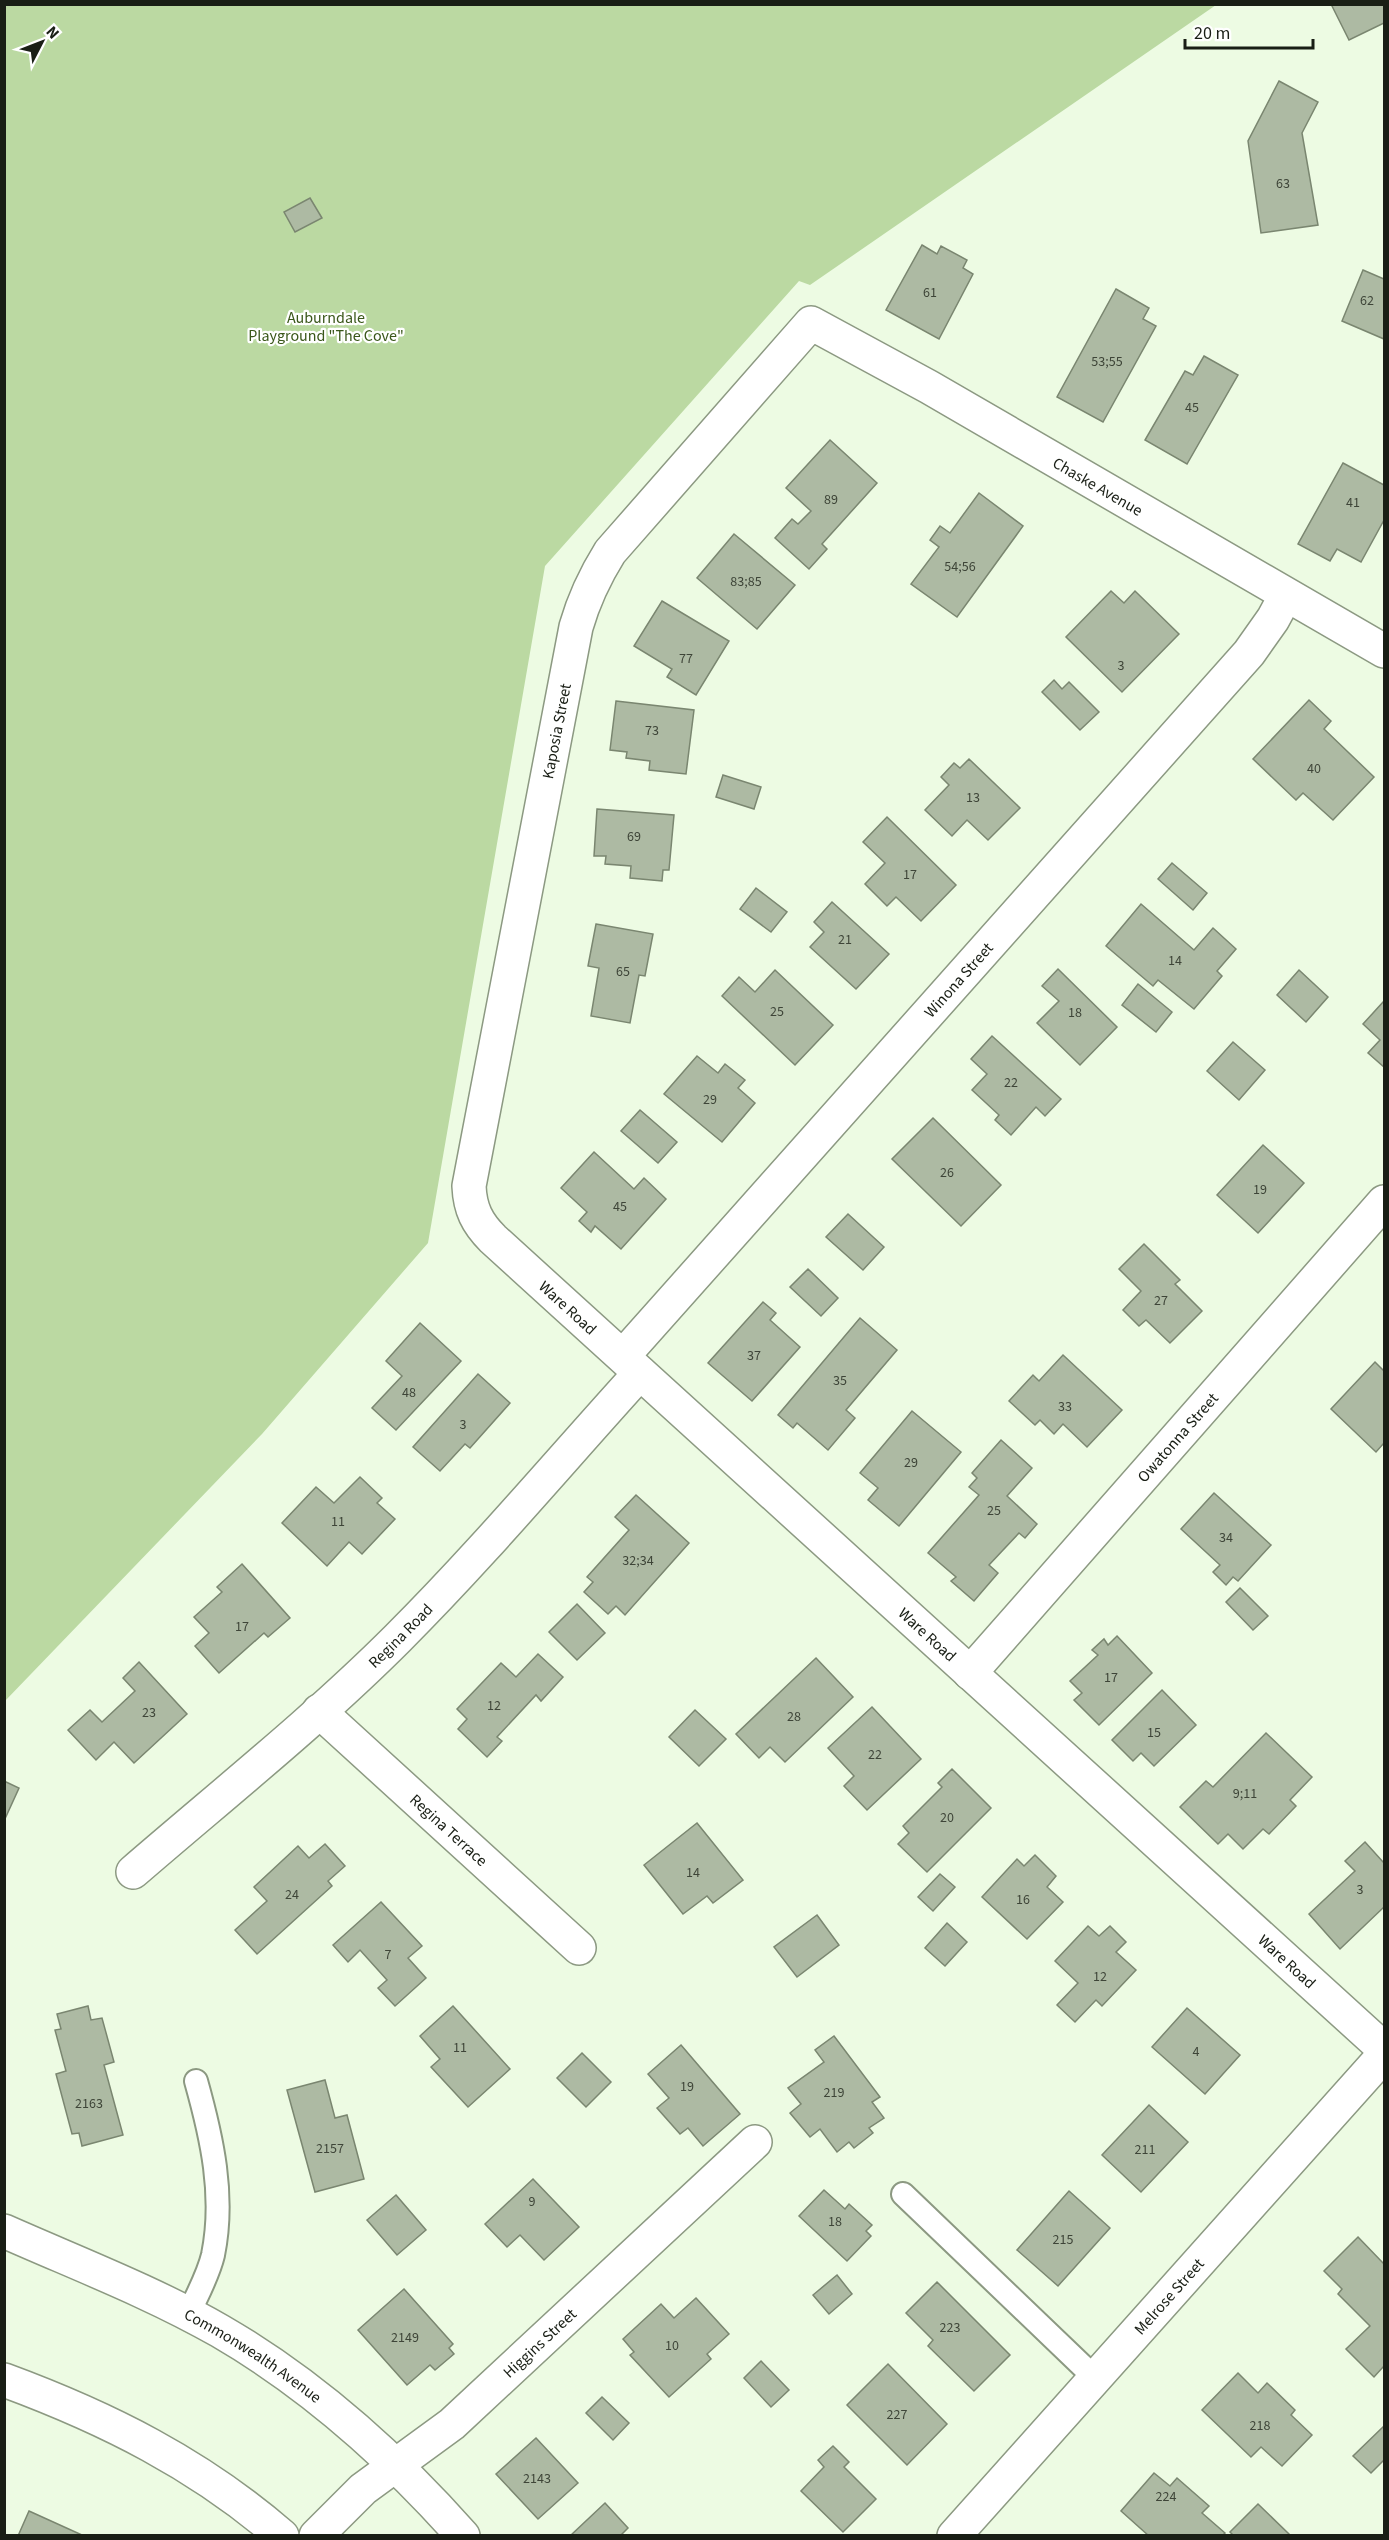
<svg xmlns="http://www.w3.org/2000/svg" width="1389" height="2540" viewBox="0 0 1389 2540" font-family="'Source Sans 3',sans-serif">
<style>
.green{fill:#bbd9a2}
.building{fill:#adbaa3;stroke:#7a8670;stroke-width:1.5}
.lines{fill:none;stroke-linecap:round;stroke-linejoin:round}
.service-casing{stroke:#8c9982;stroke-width:26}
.minor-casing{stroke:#8c9982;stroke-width:36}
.primary-casing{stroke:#8c9982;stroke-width:36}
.service{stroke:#fff;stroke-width:22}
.minor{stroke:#fff;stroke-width:33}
.primary{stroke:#fff;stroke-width:33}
.labels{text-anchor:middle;stroke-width:4.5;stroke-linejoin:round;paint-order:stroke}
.number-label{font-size:14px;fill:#3e4538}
.park-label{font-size:16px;fill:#3a571a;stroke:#fff}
.street-label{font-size:16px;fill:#191e15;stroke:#fff}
</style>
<rect width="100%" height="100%" fill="#edfbe3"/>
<polygon class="green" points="4,5 1216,5 810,285 799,281 545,566 428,1243 262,1434 5,1701"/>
<g class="building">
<polygon points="1331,4 1384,4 1384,23 1349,40"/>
<polygon points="1279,81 1318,102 1302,133 1318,225 1261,233 1248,141"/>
<polygon points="310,198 322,218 295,232 284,212"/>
<polygon points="922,245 937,254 941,246 967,260 963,268 973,274 939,339 886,310"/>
<polygon points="1363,270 1384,279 1384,339 1342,321"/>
<polygon points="1116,289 1149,308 1143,319 1156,326 1103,422 1057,397"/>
<polygon points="1204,356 1238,375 1187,464 1145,440 1185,371 1193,375"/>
<polygon points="830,440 877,483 822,544 827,549 809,569 775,538 792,519 798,524 811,511 786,488"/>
<polygon points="1343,463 1384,485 1384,520 1361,562 1337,549 1330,561 1298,544"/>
<polygon points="979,493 1023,526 957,617 911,584 939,547 930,540 940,526 950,533"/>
<polygon points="734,534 795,585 757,629 697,578"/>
<polygon points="1111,591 1124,603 1135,591 1179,634 1122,692 1066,637"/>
<polygon points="662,601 729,641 696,695 667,677 672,669 634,646"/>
<polygon points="1054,680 1062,689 1069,682 1099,712 1080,730 1042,692"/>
<polygon points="1309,700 1331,721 1324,729 1374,777 1333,820 1303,793 1296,800 1253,759"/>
<polygon points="616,701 694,710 686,774 649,770 650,761 626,758 627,752 610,750"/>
<polygon points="969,759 1020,808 988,840 967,820 952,836 925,810 949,785 941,777 954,763 960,768"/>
<polygon points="723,775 761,787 754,809 716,797"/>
<polygon points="597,809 674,815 669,870 663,870 662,881 630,878 631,866 605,864 606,856 594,856"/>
<polygon points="887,817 956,885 921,921 896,897 887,906 865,884 885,863 863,842"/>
<polygon points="1172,863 1207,893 1193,910 1158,879"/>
<polygon points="756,888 787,912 771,932 740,909"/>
<polygon points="832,902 889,954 856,989 810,947 824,932 814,922"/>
<polygon points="1141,904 1194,950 1213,928 1236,949 1217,971 1222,976 1194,1009 1158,980 1153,986 1106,946"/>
<polygon points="596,924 653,934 645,976 639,975 630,1023 591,1016 599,968 588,966"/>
<polygon points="1058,969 1117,1027 1080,1065 1037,1023 1059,1001 1042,986"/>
<polygon points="775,970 833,1025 795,1065 722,996 739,977 755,992"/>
<polygon points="1299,970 1328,997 1306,1022 1277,995"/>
<polygon points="1138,984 1172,1012 1156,1032 1122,1005"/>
<polygon points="1384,1001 1384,1067 1368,1053 1380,1040 1363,1024"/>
<polygon points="992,1036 1061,1099 1045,1116 1036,1107 1011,1135 995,1120 999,1115 972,1090 987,1074 971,1059"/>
<polygon points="1233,1042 1265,1070 1239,1100 1207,1071"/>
<polygon points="697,1056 718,1073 725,1064 745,1080 738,1088 755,1103 722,1142 664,1094"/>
<polygon points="640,1110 677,1142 658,1163 621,1131"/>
<polygon points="933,1118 1001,1185 961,1226 892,1159"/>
<polygon points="1263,1145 1304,1183 1258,1233 1217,1195"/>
<polygon points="594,1152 634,1189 644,1178 666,1199 621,1249 595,1226 591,1232 579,1221 587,1212 561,1188"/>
<polygon points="848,1214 884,1247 863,1270 826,1237"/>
<polygon points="1144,1244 1180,1280 1175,1284 1202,1311 1170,1343 1146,1320 1139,1326 1123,1310 1141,1291 1119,1269"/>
<polygon points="808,1269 838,1298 821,1316 790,1287"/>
<polygon points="763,1302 776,1313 770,1320 800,1347 752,1401 708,1363"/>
<polygon points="860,1318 897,1350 846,1410 855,1418 828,1450 797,1423 793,1428 778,1415"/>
<polygon points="420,1323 461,1361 396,1430 372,1408 402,1376 386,1361"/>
<polygon points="1063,1355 1122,1410 1087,1447 1063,1424 1054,1434 1040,1420 1035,1425 1009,1401 1033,1375 1039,1381"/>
<polygon points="1375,1362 1384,1371 1384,1443 1376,1452 1331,1409"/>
<polygon points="478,1374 510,1403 470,1448 465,1444 440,1471 413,1447"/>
<polygon points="912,1411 961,1452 899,1526 868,1500 878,1488 860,1473"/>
<polygon points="1001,1440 1032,1468 1007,1496 1037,1524 1025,1538 1019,1533 989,1565 998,1573 974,1601 951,1581 956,1577 928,1553 979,1495 969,1487 977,1478 972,1473"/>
<polygon points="360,1477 382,1498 377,1503 395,1519 362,1554 349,1542 327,1566 282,1523 316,1487 334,1503"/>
<polygon points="1214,1493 1271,1545 1238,1581 1233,1577 1226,1585 1213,1572 1220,1565 1181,1529"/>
<polygon points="636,1495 689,1543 625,1615 616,1606 608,1614 584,1592 593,1582 587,1577 629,1530 615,1517"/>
<polygon points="242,1564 290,1618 268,1637 264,1633 219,1673 195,1646 209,1633 194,1617 222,1592 217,1587"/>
<polygon points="1240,1588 1268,1616 1253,1630 1226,1602"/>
<polygon points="577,1604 605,1633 577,1660 549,1632"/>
<polygon points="1117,1636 1152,1673 1099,1725 1074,1700 1082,1693 1070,1681 1098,1655 1092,1650 1104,1639 1108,1645"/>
<polygon points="538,1654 563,1677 541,1701 536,1695 497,1737 502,1741 487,1757 458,1729 467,1719 457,1709 501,1663 516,1677"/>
<polygon points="816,1658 853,1697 785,1762 770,1747 759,1758 736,1734"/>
<polygon points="139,1662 187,1714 134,1763 114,1742 96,1760 68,1730 90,1710 102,1722 135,1691 123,1678"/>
<polygon points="1162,1690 1196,1725 1154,1766 1141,1753 1133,1761 1112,1740"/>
<polygon points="872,1707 921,1759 867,1810 844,1786 854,1776 828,1748"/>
<polygon points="695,1710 726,1739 699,1766 669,1737"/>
<polygon points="1266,1733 1312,1777 1290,1800 1296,1806 1269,1834 1263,1829 1243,1849 1228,1834 1218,1844 1180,1807 1206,1781 1213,1787"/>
<polygon points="952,1769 991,1808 927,1872 898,1844 909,1833 903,1826 942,1787 938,1783"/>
<polygon points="4,1781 19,1788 4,1821"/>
<polygon points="697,1823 743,1880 713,1903 707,1896 683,1914 644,1865"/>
<polygon points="1365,1842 1384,1863 1384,1907 1340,1949 1309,1914 1355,1871 1345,1861"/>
<polygon points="325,1844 345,1866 328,1881 332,1886 257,1954 235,1930 267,1901 254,1887 298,1846 309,1858"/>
<polygon points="1035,1855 1056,1876 1047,1887 1063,1902 1027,1939 982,1897 1017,1859 1024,1866"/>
<polygon points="940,1874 955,1887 933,1911 918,1897"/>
<polygon points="381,1902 422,1946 408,1958 426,1978 395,2006 378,1988 387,1980 360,1950 348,1962 333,1945"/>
<polygon points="817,1915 839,1945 797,1977 774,1947"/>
<polygon points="947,1923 967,1942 945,1966 925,1948"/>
<polygon points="1088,1926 1099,1936 1110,1926 1126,1942 1116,1952 1136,1970 1102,2006 1096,2000 1075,2022 1057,2005 1078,1983 1055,1961"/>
<polygon points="88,2006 91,2020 102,2018 114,2062 104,2065 123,2135 82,2146 79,2133 72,2134 56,2074 66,2071 55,2030 61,2029 57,2014"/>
<polygon points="453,2006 510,2069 468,2107 431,2067 440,2059 420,2036"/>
<polygon points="1187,2008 1240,2055 1205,2094 1152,2047"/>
<polygon points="834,2036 880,2097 872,2102 884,2118 869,2128 873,2133 854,2148 849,2142 837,2152 820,2129 810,2137 790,2113 801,2104 788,2088 824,2062 815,2050"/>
<polygon points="681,2045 740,2114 703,2146 688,2128 680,2134 657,2108 669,2098 648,2074"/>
<polygon points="582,2053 611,2082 586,2107 557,2078"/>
<polygon points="325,2080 335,2118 347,2115 364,2179 315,2192 287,2090"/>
<polygon points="1149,2105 1188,2142 1141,2192 1102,2155"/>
<polygon points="533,2179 579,2227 544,2260 520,2235 507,2247 485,2224"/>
<polygon points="824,2190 845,2209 849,2204 872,2225 866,2231 871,2236 847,2261 799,2216"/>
<polygon points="1069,2191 1110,2228 1058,2286 1017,2250"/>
<polygon points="396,2195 426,2230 397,2255 367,2220"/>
<polygon points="1358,2237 1384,2264 1384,2366 1374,2377 1346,2349 1370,2326 1338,2294 1342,2289 1324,2271"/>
<polygon points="837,2275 852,2294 829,2314 813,2295"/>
<polygon points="937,2282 1010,2355 974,2391 928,2346 933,2340 906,2313"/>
<polygon points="404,2289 453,2344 449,2348 454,2354 435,2370 430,2365 407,2385 358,2330"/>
<polygon points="696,2298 729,2334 707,2354 711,2359 669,2397 630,2355 634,2352 623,2339 661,2304 674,2318"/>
<polygon points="761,2361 789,2390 771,2407 744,2378"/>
<polygon points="888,2364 947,2424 907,2465 847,2405"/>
<polygon points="1238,2373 1258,2393 1267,2383 1295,2410 1291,2415 1312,2435 1282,2466 1261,2447 1251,2457 1202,2410"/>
<polygon points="602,2397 629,2423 613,2440 586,2413"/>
<polygon points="1384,2426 1384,2460 1371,2473 1353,2456"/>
<polygon points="536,2438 578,2483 538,2519 496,2474"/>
<polygon points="833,2446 849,2462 844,2467 876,2499 843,2532 801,2491 824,2467 818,2460"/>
<polygon points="1154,2473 1170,2486 1177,2478 1209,2506 1202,2513 1225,2533 1222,2536 1149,2536 1121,2511"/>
<polygon points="605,2503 628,2528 620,2536 570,2536"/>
<polygon points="1258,2504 1289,2534 1287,2536 1234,2536 1230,2532"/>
<polygon points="29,2511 82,2535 82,2536 18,2536"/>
</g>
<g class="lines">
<defs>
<g id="service">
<polyline points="903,2194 1095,2378"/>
<path d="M188,2315C197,2295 208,2276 213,2255C225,2196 212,2138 196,2081"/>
</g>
<g id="minor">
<path id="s1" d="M1384,651L929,387L811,323L610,552C595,576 584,599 576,627L469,1186C470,1209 477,1223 493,1239L1384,2049"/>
<path id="s2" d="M623,1356L1249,653L1273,619L1286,595"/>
<path id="s3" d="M970,1673L1384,1202"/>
<path id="s4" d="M319,1711L579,1948"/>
<path id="s5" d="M133,1872C222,1795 315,1721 398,1638C483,1553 560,1461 640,1373"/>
<path id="s6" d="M4,2231C76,2263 152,2292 220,2331C313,2385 392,2456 463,2536"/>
<path id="s7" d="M316,2536L363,2489L452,2424L755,2142"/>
<path id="s8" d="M954,2536L1384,2055"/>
</g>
<path id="primary" d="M4,2380C107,2418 199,2464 282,2536"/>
</defs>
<use href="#service" class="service-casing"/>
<use href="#minor" class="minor-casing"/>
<use href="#primary" class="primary-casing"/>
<use href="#service" class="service"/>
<use href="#minor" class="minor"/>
<use href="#primary" class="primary"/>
</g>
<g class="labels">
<g class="number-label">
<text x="1283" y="188">63</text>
<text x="930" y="297">61</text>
<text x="1367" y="305">62</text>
<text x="1107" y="366">53;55</text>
<text x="1192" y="412">45</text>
<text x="831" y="504">89</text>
<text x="1353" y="507">41</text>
<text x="960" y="571">54;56</text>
<text x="746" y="586">83;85</text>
<text x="686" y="663">77</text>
<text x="1121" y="670">3</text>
<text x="652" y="735">73</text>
<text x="1314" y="773">40</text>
<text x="973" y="802">13</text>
<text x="634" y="841">69</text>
<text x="910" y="879">17</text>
<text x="845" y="944">21</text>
<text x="1175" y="965">14</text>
<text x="623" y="976">65</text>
<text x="777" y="1016">25</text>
<text x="1075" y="1017">18</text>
<text x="1011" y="1087">22</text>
<text x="710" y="1104">29</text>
<text x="947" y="1177">26</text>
<text x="1260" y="1194">19</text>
<text x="620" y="1211">45</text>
<text x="1161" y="1305">27</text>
<text x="754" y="1360">37</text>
<text x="840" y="1385">35</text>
<text x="409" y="1397">48</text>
<text x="1065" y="1411">33</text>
<text x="463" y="1429">3</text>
<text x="911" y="1467">29</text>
<text x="994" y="1515">25</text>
<text x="338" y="1526">11</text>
<text x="1226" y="1542">34</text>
<text x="638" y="1565">32;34</text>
<text x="242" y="1631">17</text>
<text x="1111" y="1682">17</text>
<text x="494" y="1710">12</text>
<text x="149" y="1717">23</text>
<text x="794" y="1721">28</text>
<text x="1154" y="1737">15</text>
<text x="875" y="1759">22</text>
<text x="1245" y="1798">9;11</text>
<text x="947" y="1822">20</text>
<text x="693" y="1877">14</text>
<text x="1360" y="1894">3</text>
<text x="292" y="1899">24</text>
<text x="1023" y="1904">16</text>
<text x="388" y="1959">7</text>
<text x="1100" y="1981">12</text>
<text x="460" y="2052">11</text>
<text x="1196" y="2056">4</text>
<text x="687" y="2091">19</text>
<text x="834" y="2097">219</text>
<text x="89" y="2108">2163</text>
<text x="330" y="2153">2157</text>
<text x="1145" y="2154">211</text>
<text x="532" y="2206">9</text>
<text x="835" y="2226">18</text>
<text x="1063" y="2244">215</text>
<text x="950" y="2332">223</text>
<text x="405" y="2342">2149</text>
<text x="672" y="2350">10</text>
<text x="897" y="2419">227</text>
<text x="1260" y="2430">218</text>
<text x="537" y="2483">2143</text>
<text x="1166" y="2501">224</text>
</g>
<g class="park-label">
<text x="326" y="323">Auburndale<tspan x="326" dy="18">Playground "The Cove"</tspan></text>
</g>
<g class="street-label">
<text transform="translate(1098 486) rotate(30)" y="6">Chaske Avenue</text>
<text transform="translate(556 731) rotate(-79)" y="6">Kaposia Street</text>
<text dy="6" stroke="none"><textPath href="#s2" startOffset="504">Winona Street</textPath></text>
<text dy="6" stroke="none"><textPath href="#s1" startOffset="1778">Ware Road</textPath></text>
<text dy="6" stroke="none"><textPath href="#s3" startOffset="314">Owatonna Street</textPath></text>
<text dy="6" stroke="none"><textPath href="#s1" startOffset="2264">Ware Road</textPath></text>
<text dy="6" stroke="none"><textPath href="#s5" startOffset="357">Regina Road</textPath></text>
<text dy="6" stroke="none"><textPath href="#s4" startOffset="176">Regina Terrace</textPath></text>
<text dy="6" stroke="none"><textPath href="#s1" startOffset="2750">Ware Road</textPath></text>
<text dy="6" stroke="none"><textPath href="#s8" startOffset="322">Melrose Street</textPath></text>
<text dy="6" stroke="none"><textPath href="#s7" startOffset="296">Higgins Street</textPath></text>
<text dy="6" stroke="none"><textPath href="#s6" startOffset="279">Commonwealth Avenue</textPath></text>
</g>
</g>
<rect width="1389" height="2540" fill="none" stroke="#191e15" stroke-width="12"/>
<g transform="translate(42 42) rotate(48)" stroke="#ffffff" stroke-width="4.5" paint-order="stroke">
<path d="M0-4.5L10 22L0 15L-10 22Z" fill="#191e15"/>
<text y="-9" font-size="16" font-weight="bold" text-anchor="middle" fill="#191e15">N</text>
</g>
<path d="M1185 39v9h128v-9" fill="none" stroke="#191e15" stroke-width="3"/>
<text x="1194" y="39" font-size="18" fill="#191e15" stroke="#ffffff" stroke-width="4.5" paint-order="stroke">20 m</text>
</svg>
